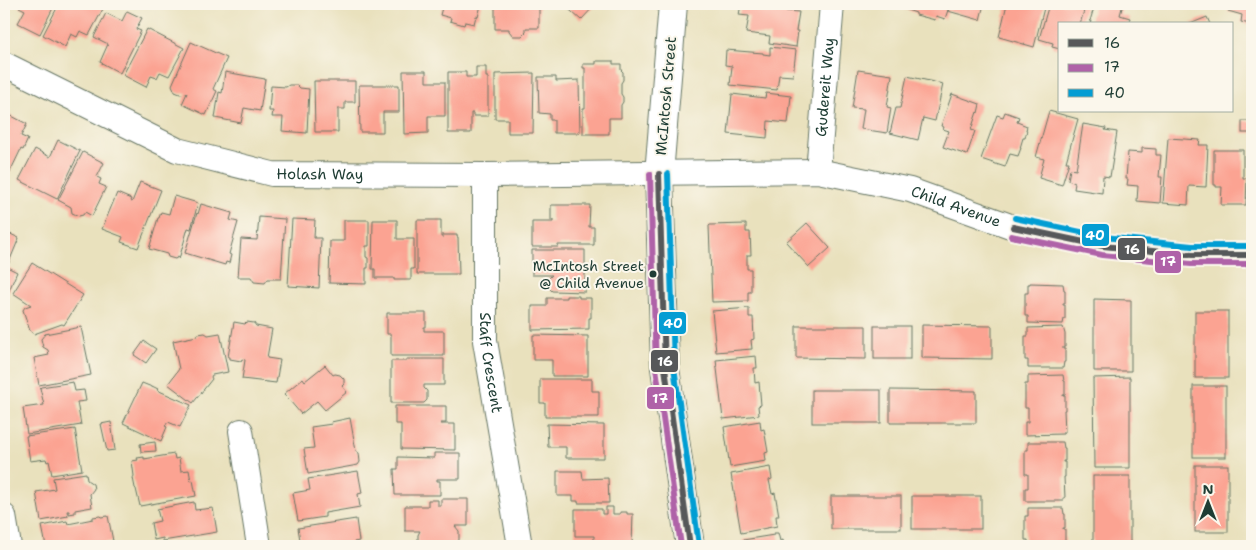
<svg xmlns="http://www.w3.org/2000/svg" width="1256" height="550" viewBox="0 0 1256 550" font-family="'Shantell Sans',sans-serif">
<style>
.building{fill:#fba392}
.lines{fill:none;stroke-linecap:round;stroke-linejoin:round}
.street-casing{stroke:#667664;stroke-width:26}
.secondary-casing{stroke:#667664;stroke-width:30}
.street{stroke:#fff;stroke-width:24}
.secondary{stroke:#fff;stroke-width:28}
.bus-1-casing{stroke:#fbf7ec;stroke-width:10}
.bus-2-casing{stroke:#fbf7ec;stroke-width:10}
.bus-3-casing{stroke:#fbf7ec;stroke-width:10}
.bus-1{stroke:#57585a;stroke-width:6}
.bus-2{stroke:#af62a8;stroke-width:6}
.bus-3{stroke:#059dd3;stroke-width:6}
.bus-dot{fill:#1f3d34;stroke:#fbf7ec;stroke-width:2}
.labels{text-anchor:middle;stroke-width:4;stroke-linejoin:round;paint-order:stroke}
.bus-label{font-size:14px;fill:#1f3d34;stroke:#fbf7ec;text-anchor:end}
.street-label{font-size:15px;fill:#1f3d34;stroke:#fbf7ec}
.line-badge{stroke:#fbf7ec;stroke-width:2}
.badge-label{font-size:14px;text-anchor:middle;font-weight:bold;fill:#fff}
</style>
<rect width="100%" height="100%" fill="#fbf7ec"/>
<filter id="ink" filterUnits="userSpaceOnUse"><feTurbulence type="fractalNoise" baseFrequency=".02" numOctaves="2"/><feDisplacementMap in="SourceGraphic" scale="10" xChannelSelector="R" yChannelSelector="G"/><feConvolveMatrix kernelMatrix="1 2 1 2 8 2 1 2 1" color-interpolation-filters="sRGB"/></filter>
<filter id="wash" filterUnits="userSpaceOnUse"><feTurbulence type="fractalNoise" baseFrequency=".0096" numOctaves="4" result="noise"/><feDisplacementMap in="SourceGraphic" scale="20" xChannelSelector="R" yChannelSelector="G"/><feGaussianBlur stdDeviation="1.12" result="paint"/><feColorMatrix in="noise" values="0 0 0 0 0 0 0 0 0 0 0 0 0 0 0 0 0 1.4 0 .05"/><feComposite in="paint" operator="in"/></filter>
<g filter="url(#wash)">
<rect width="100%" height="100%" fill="#e9e1bd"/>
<g id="blocks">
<g class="building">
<polygon points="20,4 55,4 40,34 18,23 25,10 19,7"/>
<polygon points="59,4 98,4 104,7 89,35 80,31 77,37 71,34 65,47 43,35"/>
<polygon points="443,4 480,4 480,5 481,5 478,17 476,16 474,24 465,22 464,25 450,21 451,18 440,15"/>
<polygon points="495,4 539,4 539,28 526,28 526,32 522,36 513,36 509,31 509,29 495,29"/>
<polygon points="563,4 596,4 581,20"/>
<polygon points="741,4 787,4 786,11 799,12 796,31 798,31 796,47 769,43 770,36 746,33 749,16 739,15"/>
<polygon points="906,4 950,4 945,19 936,16 935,20 916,15 916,13 904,9"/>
<polygon points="950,4 984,4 980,20 948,11"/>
<polygon points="1007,4 1045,4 1034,47 999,37"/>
<polygon points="1049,4 1086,4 1080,24 1060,24 1060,49 1052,47 1053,43 1039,39"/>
<polygon points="1095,4 1123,4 1120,15 1130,18 1128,24 1091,24 1092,21 1090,21"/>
<polygon points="1230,4 1252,4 1252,33 1248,32 1250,24 1241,22 1242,15 1228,11"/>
<polygon points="127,11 142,18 136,29 141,31 120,73 100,62 108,44 94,37 106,13 122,21"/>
<polygon points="1207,17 1210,24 1190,24"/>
<polygon points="147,29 184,48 169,76 160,72 157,78 151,76 146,87 123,75"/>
<polygon points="191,42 227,58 213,89 217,91 206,115 182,104 187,93 180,94 175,92 172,85"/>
<polygon points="770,47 796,50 793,76 779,75 777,90 730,85 732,66 725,65 726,50 763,53 763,54 770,55"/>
<polygon points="596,61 613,61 613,64 621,64 621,70 623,72 623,80 621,83 621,94 623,97 623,102 621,105 621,118 609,118 609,134 583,134 583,108 585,108 585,68 583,68 583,64 596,64"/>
<polygon points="476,67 486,67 486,77 488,77 488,116 473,116 473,113 471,113 471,133 448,133 448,72 466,72 466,77 476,77"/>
<polygon points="858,70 892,75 887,107 891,108 887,133 861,129 864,109 852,108"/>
<polygon points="403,71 426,71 426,82 445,82 445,116 428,116 428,133 404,134"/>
<polygon points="225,72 265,79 260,111 244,108 241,123 215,118 219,92 222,93"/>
<polygon points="534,73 533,133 508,133 508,119 495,119 495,74"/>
<polygon points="907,76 943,84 935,121 923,118 918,140 890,133 896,108 900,108"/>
<polygon points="538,77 556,77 556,81 579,80 580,133 554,133 554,120 550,120 550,114 539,113"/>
<polygon points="314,81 355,81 355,102 345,102 345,109 338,109 338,132 315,132"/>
<polygon points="289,85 297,85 300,88 309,89 307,133 282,131 283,117 272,117 273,111 269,111 271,86 286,87"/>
<polygon points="359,85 399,85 399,112 383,112 383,132 360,132"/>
<polygon points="766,93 791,96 788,123 768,121 767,138 728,134 732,94 765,98"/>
<polygon points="952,94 980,104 978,113 977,112 971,130 975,131 967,155 943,147 949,131 943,129 944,127 941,126"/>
<polygon points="1049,111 1078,119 1066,162 1069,162 1062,185 1039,178 1044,159 1036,157"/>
<polygon points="4,112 27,124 21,136 28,139 23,150 21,149 9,174 4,172"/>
<polygon points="1005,112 1019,117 1017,122 1027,126 1026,130 1027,130 1025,138 1023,138 1020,148 1021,148 1018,156 1010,154 1005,167 981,159 997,115 1003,117"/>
<rect x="1242" y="121" width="10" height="12"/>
<polygon points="1083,124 1106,128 1105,130 1117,132 1110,177 1103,176 1102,193 1074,189 1075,183 1068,180 1070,169 1076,170"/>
<polygon points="1168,138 1200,140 1199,145 1208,145 1206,187 1189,186 1188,205 1163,203"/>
<polygon points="58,140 80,151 57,199 19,180 35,149 50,157"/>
<polygon points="1142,148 1156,149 1156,155 1161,155 1159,177 1162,177 1160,203 1137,201 1138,186 1127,185 1128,179 1126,179 1128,152 1142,153"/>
<polygon points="1214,150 1243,150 1243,178 1247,178 1246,205 1221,205 1222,187 1216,187 1216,185 1214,185"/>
<polygon points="83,152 104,163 97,177 101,179 99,184 106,187 92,216 85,212 83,215 79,216 72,213 71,207 58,200"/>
<polygon points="140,182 161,190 138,248 121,242 123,237 102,229 117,193 131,199 130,201 132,202"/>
<polygon points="174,196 198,203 191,229 188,228 179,259 178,257 175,259 168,257 167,254 149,249 158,218 159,218 161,212 169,214"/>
<polygon points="201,204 232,213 230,220 238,222 229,254 231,255 229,263 226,262 225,265 185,253 197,213 198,214"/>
<polygon points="551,205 590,205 589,227 594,227 594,245 558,245 558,247 532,247 532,222 553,222 553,220 551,220"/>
<polygon points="259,217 285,219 281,279 268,279 265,283 254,282 251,277 238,277 241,239 257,240"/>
<polygon points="292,219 315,220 314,238 321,238 319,288 288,286"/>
<polygon points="344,220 369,220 369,246 366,246 366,257 368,258 368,268 366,268 366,284 329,283 330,241 344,241"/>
<polygon points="373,220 397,220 397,239 414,239 414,269 411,269 411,280 394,280 394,278 375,278 375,269 372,269"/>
<polygon points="417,220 441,220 441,237 443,237 443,235 457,235 457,237 458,237 459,274 417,274"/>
<polygon points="807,223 830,248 809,267 786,242"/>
<polygon points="746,224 746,232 750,232 751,255 747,255 747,269 751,269 751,292 748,292 748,301 712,302 709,226 710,225"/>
<polygon points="4,231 19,238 7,267 17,272 5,300 4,300"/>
<polygon points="532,250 585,250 585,292 552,291 548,287 548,279 552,275 532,275"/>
<polygon points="32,263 83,295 64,325 62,324 34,334 30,331 23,310 25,307 31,305 13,293"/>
<polygon points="1030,283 1063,284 1064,290 1065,290 1065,303 1063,303 1063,305 1065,305 1065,319 1064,319 1063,324 1028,323 1028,316 1025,316 1025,293 1028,293 1028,284 1030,284"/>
<polygon points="566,296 579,296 579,298 591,298 591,318 589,318 589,329 532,330 532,306 547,306 547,298 566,298"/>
<polygon points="1094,299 1131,300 1131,371 1094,371"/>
<polygon points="749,308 749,317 753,317 754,339 751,340 752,349 716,352 712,311"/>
<rect x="1195" y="311" width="33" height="67"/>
<polygon points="387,313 426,313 426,327 424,327 424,331 444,331 444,356 391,356 391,334 387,334"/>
<polygon points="234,322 245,324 247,322 254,323 256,326 272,329 267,358 280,360 276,383 242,379 245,360 242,359 241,361 230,359 230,357 228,357"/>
<polygon points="922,325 992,326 992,359 922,358"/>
<polygon points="796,326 866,326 866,359 796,358"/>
<rect x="874" y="326" width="36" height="33"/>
<polygon points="81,327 91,375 39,385 34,358 49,355 48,350 43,347 41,339 45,334"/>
<polygon points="1063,327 1065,334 1065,347 1063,347 1063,349 1065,349 1065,362 1064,362 1063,368 1028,368 1028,360 1025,360 1025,336 1028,336 1028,328"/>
<polygon points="205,333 208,335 220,333 228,372 212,375 211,377 212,379 193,403 168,384 179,369 173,341 197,336 198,334"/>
<polygon points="533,335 588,336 588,376 552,376 552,360 533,360"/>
<polygon points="144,341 156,349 146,363 134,355"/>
<polygon points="756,356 757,368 754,368 755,383 759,382 761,405 758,406 759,415 723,419 716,360"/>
<polygon points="407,359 444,359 444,385 424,385 424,388 427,391 427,400 424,403 391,403 391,361 407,361"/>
<polygon points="325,365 333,375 335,374 340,375 344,379 344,384 342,386 347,392 325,410 317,401 301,414 284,394 303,378 305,381"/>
<polygon points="1063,375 1064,381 1065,381 1065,395 1063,395 1063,396 1065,396 1065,410 1064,410 1065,432 1063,432 1063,434 1025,435 1025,422 1028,422 1028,408 1025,408 1025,384 1028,384 1028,376"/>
<polygon points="1130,377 1130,468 1094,468 1093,378"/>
<polygon points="540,379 592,379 592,391 599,391 599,417 545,417 545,403 540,403"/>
<polygon points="73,382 75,391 84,390 86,401 77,402 81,425 27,434 23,408 44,405 40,388 41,387"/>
<polygon points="142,383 152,387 152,386 158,389 157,390 191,405 180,427 168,422 165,426 167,427 161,441 123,423"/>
<rect x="1193" y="386" width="33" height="71"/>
<rect x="812" y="390" width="69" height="33"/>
<polygon points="890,390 976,391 976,423 890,423"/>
<polygon points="395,406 446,406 446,423 441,423 441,424 455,424 455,450 401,449 401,424 395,424"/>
<polygon points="350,418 356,451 359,453 360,462 358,465 308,474 304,449 314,448 311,427 332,424 331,422"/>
<polygon points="760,421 761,430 764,429 768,452 765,453 766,461 730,467 724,427"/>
<polygon points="111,422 115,450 107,451 101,424"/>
<polygon points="547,424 604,425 604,458 566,458 566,447 548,447"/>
<polygon points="75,429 82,470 52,475 49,461 47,462 46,459 30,461 26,436"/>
<polygon points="155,442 156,451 141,452 140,444"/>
<polygon points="1028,442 1063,442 1064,448 1065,448 1065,461 1063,461 1063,462 1065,462 1065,477 1064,477 1065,498 1063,498 1063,501 1025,501 1025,488 1028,488 1028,474 1025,474 1025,450 1028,450"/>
<polygon points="434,453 460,453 460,479 437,479 437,481 440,481 440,495 395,495 394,469 398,469 398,457 434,458"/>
<polygon points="174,454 175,459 179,458 181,471 189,470 191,481 193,480 196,496 140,506 136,489 135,488 133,478 134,476 132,461 138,460 137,458 144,457 144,459"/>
<rect x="1195" y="465" width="33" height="67"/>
<polygon points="770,467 772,479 769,480 772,494 775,493 779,516 776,516 777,526 741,533 731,474"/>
<polygon points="358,471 362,493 358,494 360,507 325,513 325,517 298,521 293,493 310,490 308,479"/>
<polygon points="557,471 582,471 583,479 608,478 609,503 578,503 578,501 573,501 573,496 557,496"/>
<polygon points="86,473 87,480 93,484 94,489 90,494 92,507 75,510 75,513 69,514 69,511 67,511 68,516 41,521 36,492 55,489 53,478"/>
<rect x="1093" y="476" width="37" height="70"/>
<rect x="831" y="496" width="70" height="33"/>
<rect x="912" y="496" width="69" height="33"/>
<polygon points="441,499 468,499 468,526 455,526 459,531 459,540 455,544 432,544 429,546 423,546 418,542 418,535 420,531 405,531 405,506 428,506 428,500 438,500 438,506 441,506"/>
<polygon points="194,502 195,510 213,508 217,532 163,541 163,538 154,540 151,523 160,521 157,509"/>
<polygon points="606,507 613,507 613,514 620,514 620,512 627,512 627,514 633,514 632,546 594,546 594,536 575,536 575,509 602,509 602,514 606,514"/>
<polygon points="1028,508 1063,508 1064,514 1065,514 1065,528 1063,528 1063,529 1065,529 1065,543 1064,543 1064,546 1028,546 1028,540 1025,540 1025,516 1028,516"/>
<polygon points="100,516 101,517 108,516 113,541 104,543 104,546 46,546 42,526 67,521 68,524 93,519 93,517"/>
<polygon points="356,519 359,541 354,542 355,546 301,546 298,528"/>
<polygon points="774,533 778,533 780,541 783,540 784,546 744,546 743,540 774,535"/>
<polygon points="220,542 221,546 201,546 201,545"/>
</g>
</g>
</g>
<g filter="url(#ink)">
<use href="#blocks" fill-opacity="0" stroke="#667664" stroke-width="1"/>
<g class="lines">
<defs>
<g id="street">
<path id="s1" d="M4,64L177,150L272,174L485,175L818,171L910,190L1013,227L1103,246L1192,255H1252"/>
<path id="s2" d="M818,171L832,4"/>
<path id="s3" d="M485,175V341L520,546"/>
<polyline points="241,431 259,546"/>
<polyline points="4,516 9,546"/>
</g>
<polyline id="secondary" points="673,4 659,174 665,368 690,546"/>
</defs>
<use href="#street" class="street-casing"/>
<use href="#secondary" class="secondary-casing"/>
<use href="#street" class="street"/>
<use href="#secondary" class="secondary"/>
<defs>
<g id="bus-1">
<polyline points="659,174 665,368 690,546"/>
<polyline points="1013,227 1103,246 1192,255 1252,255"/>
</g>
<g id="bus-2">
<polyline points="650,174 656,368 681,546"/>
<polyline points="1011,236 1102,255 1191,264 1252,264"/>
</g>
<g id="bus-3">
<polyline points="668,174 674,367 699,545"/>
<polyline points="1015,218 1104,237 1192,246 1252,246"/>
</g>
</defs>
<use href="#bus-1" class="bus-1-casing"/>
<use href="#bus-2" class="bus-2-casing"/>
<use href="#bus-3" class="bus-3-casing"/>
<use href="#bus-1" class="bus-1"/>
<use href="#bus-2" class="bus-2"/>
<use href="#bus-3" class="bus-3"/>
</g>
</g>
<circle class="bus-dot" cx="653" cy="274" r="4.5"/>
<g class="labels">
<g class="bus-label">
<text x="644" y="271">McIntosh Street<tspan x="644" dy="17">@ Child Avenue</tspan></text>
</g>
<g class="street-label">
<text dy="5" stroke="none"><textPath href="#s2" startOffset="84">Gudereit Way</textPath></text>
<text transform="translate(666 96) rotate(-85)" y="5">McIntosh Street</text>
<text dy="5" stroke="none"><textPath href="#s1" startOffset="339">Holash Way</textPath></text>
<text dy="5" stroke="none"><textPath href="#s1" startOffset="980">Child Avenue</textPath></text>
<text dy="5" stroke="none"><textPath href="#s3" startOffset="188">Staff Crescent</textPath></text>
</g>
</g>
<g class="line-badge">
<rect x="1081" y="223" width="29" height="24" rx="5" fill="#059dd3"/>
<rect x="1117" y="237" width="29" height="24" rx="5" fill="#57585a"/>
<rect x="1154" y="250" width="28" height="24" rx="5" fill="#af62a8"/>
<rect x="658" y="311" width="29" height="24" rx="5" fill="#059dd3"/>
<rect x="650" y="349" width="29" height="24" rx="5" fill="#57585a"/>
<rect x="646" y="386" width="29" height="24" rx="5" fill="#af62a8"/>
</g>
<g class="badge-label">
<text x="1095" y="240">40</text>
<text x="1132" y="254">16</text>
<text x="1168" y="266">17</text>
<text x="673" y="328">40</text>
<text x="665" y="366">16</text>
<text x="660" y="403">17</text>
</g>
<rect width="1256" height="550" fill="none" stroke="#fbf7ec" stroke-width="20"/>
<rect x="1058" y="22" width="175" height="90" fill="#fbf7ec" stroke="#a3ada2"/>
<rect x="1068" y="39" width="25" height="8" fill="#57585a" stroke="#a3ada2"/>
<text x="1104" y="48" font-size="15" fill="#1f3d34">16</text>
<rect x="1068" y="64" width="25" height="8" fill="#af62a8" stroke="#a3ada2"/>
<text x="1104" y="72" font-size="15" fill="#1f3d34">17</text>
<rect x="1068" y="89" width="25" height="8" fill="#059dd3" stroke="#a3ada2"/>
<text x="1104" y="98" font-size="15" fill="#1f3d34">40</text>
<g transform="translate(1208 502)" stroke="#fbf7ec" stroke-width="4" paint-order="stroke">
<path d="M0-4L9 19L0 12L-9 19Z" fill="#1f3d34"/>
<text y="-8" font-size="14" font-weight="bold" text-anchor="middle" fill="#1f3d34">N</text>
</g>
</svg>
